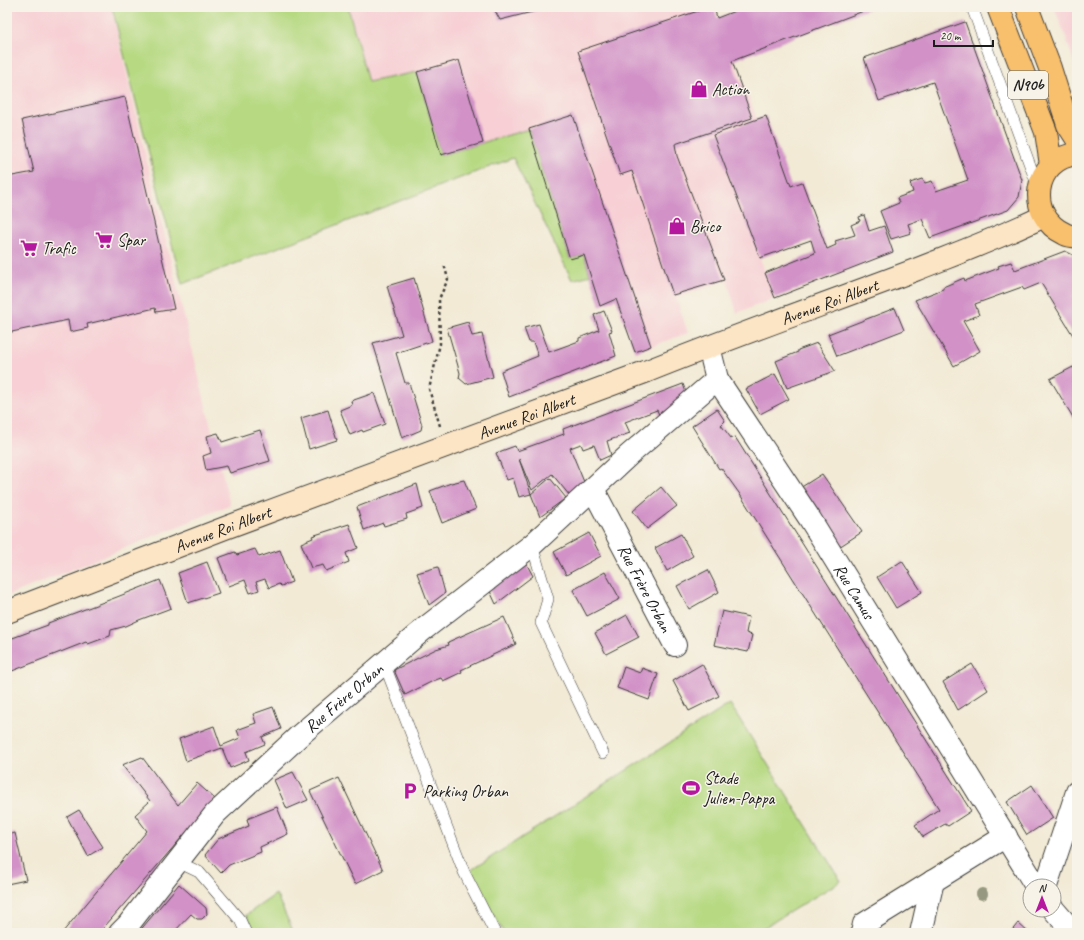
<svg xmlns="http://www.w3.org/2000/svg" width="1084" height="940" font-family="Caveat,sans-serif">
	<rect width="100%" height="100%" fill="#f7f3e8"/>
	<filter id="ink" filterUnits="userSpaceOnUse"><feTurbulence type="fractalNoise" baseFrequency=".025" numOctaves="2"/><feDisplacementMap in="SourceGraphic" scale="8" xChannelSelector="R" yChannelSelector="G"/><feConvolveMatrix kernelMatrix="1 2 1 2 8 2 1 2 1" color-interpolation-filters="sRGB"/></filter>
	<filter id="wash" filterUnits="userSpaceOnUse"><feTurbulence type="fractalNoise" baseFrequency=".012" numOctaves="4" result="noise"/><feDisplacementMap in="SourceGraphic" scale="16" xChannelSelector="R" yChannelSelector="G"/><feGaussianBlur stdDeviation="0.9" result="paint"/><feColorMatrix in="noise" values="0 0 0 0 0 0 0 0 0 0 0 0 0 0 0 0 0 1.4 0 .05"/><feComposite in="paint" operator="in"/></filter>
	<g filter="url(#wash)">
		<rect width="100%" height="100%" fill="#f2ead5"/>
		<path fill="#f7cfd4" d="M 7,7 L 111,7 L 159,213 L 230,505 L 7,596 Z
			M 348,7 L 714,7 L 757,119 L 713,135 L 775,298 L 737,313 L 727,280 L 676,298 L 688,333 L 635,352 L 616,300 L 600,306 L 584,255 L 570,259 L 529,129 L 441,155 L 417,72 L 368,82 Z
			M 1054,7 L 1077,7 L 1077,73 L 1066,37 Z"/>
		<path fill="#b6d981" stroke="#697a4e" d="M 112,7 L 348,7 L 368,82 L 417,72 L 441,155 L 529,129 L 570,259 L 584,255 L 590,275 L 572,280 L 513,158 L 182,284 Z
			M 730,704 L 841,881 L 755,933 L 504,933 L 468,872 Z
			M 276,894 L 294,933 L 255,933 L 246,915 Z"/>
		<g id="blocks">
			<path fill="#d292c7" d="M 493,7 L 552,7 L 500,20 Z
				M 710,7 L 714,7 L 717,18 L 745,7 L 874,7 L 732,61 L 752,118 L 675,144 L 677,156 L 724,280 L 673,295 L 632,171 L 620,175 L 578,51 Z
				M 965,22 L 1022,180 L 1019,197 L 1008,210 L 930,238 L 922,219 L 908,224 L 911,233 L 891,239 L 880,211 L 899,203 L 897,198 L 913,192 L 910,183 L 922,179 L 925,183 L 932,181 L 936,191 L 968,180 L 933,82 L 879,101 L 864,58 Z
				M 459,60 L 483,143 L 441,155 L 417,72 Z
				M 125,97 L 174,309 L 156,312 L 155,308 L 87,324 L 88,328 L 70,332 L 68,320 L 7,333 L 7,177 L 34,172 L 22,120 Z
				M 573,115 L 651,346 L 635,352 L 616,299 L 600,306 L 584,255 L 570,259 L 529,129 Z
				M 766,116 L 791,186 L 802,182 L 827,249 L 836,245 L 835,241 L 855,235 L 851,225 L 860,221 L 859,217 L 864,215 L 869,231 L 884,226 L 893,252 L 775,298 L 765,273 L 815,253 L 811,240 L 760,258 L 713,135 Z
				M 1065,251 L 1073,255 L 1077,261 L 1077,342 L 1041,283 L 1024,290 L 1022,287 L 975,304 L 979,315 L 963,321 L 980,351 L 954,366 L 915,300 L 943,289 L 943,287 L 964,278 L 965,281 L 999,268 L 998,266 L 1011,262 L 1015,270 Z
				M 414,278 L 432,341 L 396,353 L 405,383 L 409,383 L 422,425 L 421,430 L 402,438 L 373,343 L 402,335 L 387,286 Z
				M 895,308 L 904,330 L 837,356 L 828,334 Z
				M 604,311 L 612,331 L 609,332 L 616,356 L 509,397 L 501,371 L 538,356 L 533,342 L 529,342 L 524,328 L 539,324 L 549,352 L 579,341 L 579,338 L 599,330 L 594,315 Z
				M 468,322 L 472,336 L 482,334 L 493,377 L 466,384 L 459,378 L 460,373 L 447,328 Z
				M 817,343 L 835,371 L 787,388 L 776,361 L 798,352 L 798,350 Z
				M 1073,367 L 1077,373 L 1077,424 L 1050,379 Z
				M 775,374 L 789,399 L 760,414 L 746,389 Z
				M 683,384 L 688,398 L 662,422 L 657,410 L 625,422 L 630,433 L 607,441 L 611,455 L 600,460 L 594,445 L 583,449 L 581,444 L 570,448 L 584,482 L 570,496 L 552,474 L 532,490 L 519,459 L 531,494 L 550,478 L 566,498 L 540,517 L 531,494 L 519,497 L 513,478 L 507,480 L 496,453 L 515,446 L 517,451 L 564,434 L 563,429 Z
				M 374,393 L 385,424 L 363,432 L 362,430 L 350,435 L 340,410 L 352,405 L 351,401 Z
				M 717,409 L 725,421 L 721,425 L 731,438 L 735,437 L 971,811 L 948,826 L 945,824 L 923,837 L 915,825 L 939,809 L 739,493 L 721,468 L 719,469 L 692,426 Z
				M 328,410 L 337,440 L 309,449 L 301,418 Z
				M 260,430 L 270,461 L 230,473 L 227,466 L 206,470 L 203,456 L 211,453 L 207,436 L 218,433 L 222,442 Z
				M 822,474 L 862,532 L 839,547 L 800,488 Z
				M 464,480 L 476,509 L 442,523 L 430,491 L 451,483 Z
				M 417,484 L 423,508 L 406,514 L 407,519 L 384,526 L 383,523 L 364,530 L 357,507 Z
				M 661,487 L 677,506 L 647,529 L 633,511 Z
				M 349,524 L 358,548 L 346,553 L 349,562 L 326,571 L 323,565 L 311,568 L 301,543 L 313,538 L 312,536 Z
				M 589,533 L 601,556 L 566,575 L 554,552 Z
				M 681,534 L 693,556 L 667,571 L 655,548 Z
				M 255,549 L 259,557 L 280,550 L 292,582 L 281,586 L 279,584 L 269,588 L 265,579 L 256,582 L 259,590 L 250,593 L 245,580 L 229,586 L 218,558 L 235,552 L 237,555 Z
				M 525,561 L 533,576 L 496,604 L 489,589 Z
				M 902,561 L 922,592 L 896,608 L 877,577 Z
				M 207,562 L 219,593 L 188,603 L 178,573 Z
				M 438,567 L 445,593 L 429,605 L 417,573 Z
				M 708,570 L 719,592 L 689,609 L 677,586 Z
				M 605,572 L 620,599 L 587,616 L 573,590 Z
				M 160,580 L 171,608 L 139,620 L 126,626 L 111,630 L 110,636 L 88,644 L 86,642 L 7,673 L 7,640 L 48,625 L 48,623 L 117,597 Z
				M 722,611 L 749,617 L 746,633 L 752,635 L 748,652 L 714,645 Z
				M 627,615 L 639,637 L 606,654 L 595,633 Z
				M 504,617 L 516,644 L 461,670 L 462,672 L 443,681 L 441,678 L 433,681 L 405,695 L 394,670 L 436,649 L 449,645 L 448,642 Z
				M 702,664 L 719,696 L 689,711 L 673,681 Z
				M 972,664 L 988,690 L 958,710 L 943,682 Z
				M 624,667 L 640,673 L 642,668 L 658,674 L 649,700 L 617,688 Z
				M 273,707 L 281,729 L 262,737 L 265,744 L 246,752 L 249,760 L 230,768 L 222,748 L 186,761 L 179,739 L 214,726 L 221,746 L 240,738 L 237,730 L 256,723 L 253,714 Z
				M 142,757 L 178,805 L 197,783 L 215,799 L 99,933 L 62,933 L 147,831 L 135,815 L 150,801 L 122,765 Z
				M 293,772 L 308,800 L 287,809 L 274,780 Z
				M 339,778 L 383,870 L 355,884 L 310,791 Z
				M 1032,785 L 1053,818 L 1027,835 L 1007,802 Z
				M 277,807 L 288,834 L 260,847 L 261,852 L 229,865 L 221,873 L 205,855 L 218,839 L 249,826 L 247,819 Z
				M 79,810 L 103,847 L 88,856 L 67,817 Z
				M 15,833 L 26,880 L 7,884 L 7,835 Z
				M 179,884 L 206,908 L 207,914 L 202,919 L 197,919 L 191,914 L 173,933 L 170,931 L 169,933 L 138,933 Z
				M 1018,923 L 1029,933 L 1010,933 Z"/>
		</g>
	</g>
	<g filter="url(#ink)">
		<use href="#blocks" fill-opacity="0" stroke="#3c3b38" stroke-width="1"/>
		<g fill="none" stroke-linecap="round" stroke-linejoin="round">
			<g stroke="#3c3b38" stroke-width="12">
				<path id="lane" d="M 972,7 L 1038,187
					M 532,545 L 548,599 L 541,623 L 603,753
					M 384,663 L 464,872 L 495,933
					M 178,862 L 199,872 L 240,920 L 246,933"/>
			</g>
			<g stroke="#3c3b38" stroke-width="24">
				<g id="street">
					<path id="s1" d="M 709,347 L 717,379 L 810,519 L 1036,886"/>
					<path id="s2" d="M 593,489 L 675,645"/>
					<path d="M 1046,886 L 1077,792"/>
					<path d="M 1054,910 L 1074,933"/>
					<path id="s3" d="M 120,933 L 128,925 L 215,814 L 300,735 L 424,629 L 532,545 L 629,455 L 717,379"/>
					<path d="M 862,933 L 864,924 L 1006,836"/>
					<path d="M 921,933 L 933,881"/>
				</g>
			</g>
			<g stroke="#3c3b38" stroke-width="24">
				<g id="secondary">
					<path id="s4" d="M 7,612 L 225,528 L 645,372 C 734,336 825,304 915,270 C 958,253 1002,237 1044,216"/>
				</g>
			</g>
			<g stroke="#3c3b38" stroke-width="24">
				<path id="primary" d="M 998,7 L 1046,132 L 1051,165
					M 1027,7 L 1050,68 L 1068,125 L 1077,139
					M 1077,154 C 1033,158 1025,216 1065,234 C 1068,236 1073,236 1077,237"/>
			</g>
			<path stroke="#3c3b38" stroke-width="2.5" stroke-dasharray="3 3" stroke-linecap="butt" d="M 440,426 L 429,389 L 440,344 L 439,299 L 448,279 L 444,264"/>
			<use href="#lane" stroke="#fff" stroke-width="11"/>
			<use href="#street" stroke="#fff" stroke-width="22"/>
			<use href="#secondary" stroke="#fce5c4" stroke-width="22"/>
			<use href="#primary" stroke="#f8bf6c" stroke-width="22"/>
		</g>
		<circle fill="#969880" cx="982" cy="894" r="6"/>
	</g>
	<defs>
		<g id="shop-bare" transform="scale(1.38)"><path d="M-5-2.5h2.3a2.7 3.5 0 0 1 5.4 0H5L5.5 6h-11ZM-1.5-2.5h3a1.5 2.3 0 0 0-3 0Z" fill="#b5179e" stroke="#f7f3e8" stroke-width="2.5" paint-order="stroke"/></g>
		<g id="supermarket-bare" transform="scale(1.38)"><path d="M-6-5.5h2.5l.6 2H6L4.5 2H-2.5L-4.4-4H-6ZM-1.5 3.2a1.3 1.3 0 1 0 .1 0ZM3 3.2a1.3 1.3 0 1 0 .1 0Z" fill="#b5179e" stroke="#f7f3e8" stroke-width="2.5" paint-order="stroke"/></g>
		<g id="stadium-bare" transform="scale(1.38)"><path d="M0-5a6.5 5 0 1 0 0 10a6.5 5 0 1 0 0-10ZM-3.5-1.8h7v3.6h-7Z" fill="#b5179e" stroke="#f7f3e8" stroke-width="2.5" paint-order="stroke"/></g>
		<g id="parking-bare" transform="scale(1.38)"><path d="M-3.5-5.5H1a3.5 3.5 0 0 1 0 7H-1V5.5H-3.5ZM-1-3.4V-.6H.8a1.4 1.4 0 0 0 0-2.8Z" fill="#b5179e" stroke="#f7f3e8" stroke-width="2.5" paint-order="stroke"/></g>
	</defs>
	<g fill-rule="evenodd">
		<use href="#shop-bare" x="699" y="89"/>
		<use href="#shop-bare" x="677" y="226"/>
		<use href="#supermarket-bare" x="104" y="240"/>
		<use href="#supermarket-bare" x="29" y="248"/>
		<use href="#stadium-bare" x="691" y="788"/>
		<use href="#parking-bare" x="410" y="791"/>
	</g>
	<g text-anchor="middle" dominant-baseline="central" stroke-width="3" stroke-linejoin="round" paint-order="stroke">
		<rect fill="#f7f3e8" stroke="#5e5c59" stroke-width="1" x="1008" y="71" width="40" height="28" rx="3"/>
		<g font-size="16" font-weight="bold" fill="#1c1c1c">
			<text x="1028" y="85">N90b</text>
		</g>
		<g font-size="17" fill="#1c1c1c" stroke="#f7f3e8" text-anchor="start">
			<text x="712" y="89">Action</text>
			<text x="690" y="226">Brico</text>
			<text x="117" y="240">Spar</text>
			<text x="42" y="248">Trafic</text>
			<text x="704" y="778">Stade<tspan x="704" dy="20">Julien-Pappa</tspan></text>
			<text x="423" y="791">Parking Orban</text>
		</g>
		<g font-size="17" fill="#1c1c1c" stroke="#f7f3e8">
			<text stroke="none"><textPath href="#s4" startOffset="879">Avenue Roi Albert</textPath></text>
			<text stroke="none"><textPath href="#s4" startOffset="555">Avenue Roi Albert</textPath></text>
			<text stroke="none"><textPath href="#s4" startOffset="231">Avenue Roi Albert</textPath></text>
			<text stroke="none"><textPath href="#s2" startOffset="112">Rue Frère Orban</textPath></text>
			<text stroke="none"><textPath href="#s1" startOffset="286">Rue Camus</textPath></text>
			<text stroke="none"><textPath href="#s3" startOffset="326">Rue Frère Orban</textPath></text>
		</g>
	</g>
	<rect width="1084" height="940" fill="none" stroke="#f7f3e8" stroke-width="24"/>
	<g transform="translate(1042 898)"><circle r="19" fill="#f7f3e8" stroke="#9f9d96"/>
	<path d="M0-3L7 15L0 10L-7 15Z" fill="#b5179e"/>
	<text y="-6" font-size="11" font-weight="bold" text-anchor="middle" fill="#1c1c1c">N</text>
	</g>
	<path d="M934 40v6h59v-6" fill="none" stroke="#1c1c1c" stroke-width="2"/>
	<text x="940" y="40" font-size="12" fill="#1c1c1c" stroke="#f7f3e8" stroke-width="3" paint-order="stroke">20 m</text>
</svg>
